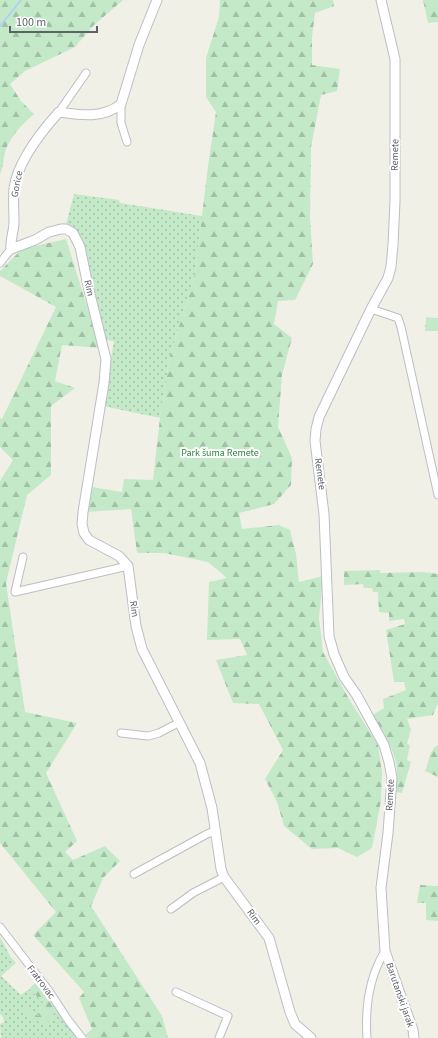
<svg xmlns="http://www.w3.org/2000/svg" width="438" height="1038" font-family="'Source Sans 3',sans-serif">
	<defs>
		<pattern id="grass-dots" width="8" height="8" patternUnits="userSpaceOnUse"><rect width="8" height="8" fill="#c3e9c8"/><path d="M2 2h.1M6 6h.1" fill="none" stroke="#a2c0a6" stroke-width="1.8" stroke-linecap="round"/></pattern>
		<pattern id="forest-firs" width="22" height="20" patternUnits="userSpaceOnUse"><rect width="22" height="20" fill="#c3e9c8"/><path d="M5 1l3.5 6h-7zM16 11l3.5 6h-7z" fill="#a2c0a6"/></pattern>
	</defs>
	<rect width="100%" height="100%" fill="#f1f0e7"/>
	<path fill="url(#grass-dots)" d="M 74,194 L 119,200 L 120,203 L 202,216 L 195,274 L 170,356 L 160,418 L 103,406 L 114,341 L 104,340 L 81,237 L 74,227 L 66,224 Z
		M 0,937 L 10,956 L 16,963 L 1,976 L 21,995 L 29,989 L 43,1002 L 38,1016 L 23,1012 L 50,1021 L 56,1009 L 77,1038 L 1,1038 L 0,1024 L 4,1022 L 3,1017 L 0,1014 Z"/>
	<path fill="url(#forest-firs)" d="M 0,0 L 123,0 L 93,26 L 75,47 L 25,71 L 10,84 L 21,101 L 34,114 C 23,124 11,135 6,149 C 3,157 4,166 0,174 Z
		M 220,0 L 333,0 L 334,6 L 315,13 L 312,37 L 312,65 L 340,69 L 337,91 L 321,95 L 311,147 L 310,218 L 313,264 L 295,300 L 278,301 L 274,324 L 292,338 L 282,375 L 278,427 L 292,458 L 291,485 L 274,504 L 239,513 L 242,529 L 279,525 L 290,530 L 296,554 L 299,582 L 323,576 L 319,618 L 323,652 L 349,699 L 378,745 L 382,772 L 381,801 L 372,848 L 357,857 L 338,848 L 312,849 L 284,826 L 277,802 L 265,779 L 283,750 L 259,704 L 233,703 L 216,660 L 247,655 L 240,639 L 207,640 L 209,582 L 227,578 L 208,562 L 164,553 L 137,553 L 131,509 L 86,512 L 92,487 L 122,492 L 124,479 L 153,480 L 160,418 L 170,356 L 195,274 L 208,166 L 216,112 L 206,97 L 206,58 L 219,17 Z
		M 423,0 L 438,0 L 438,22 L 428,23 Z
		M 66,239 L 100,348 L 62,345 L 55,381 L 75,388 L 51,406 L 51,475 L 27,495 L 6,583 L 25,712 L 77,723 L 46,773 L 77,841 L 65,852 L 73,860 L 105,846 L 120,861 L 103,878 L 91,906 L 162,1016 L 168,1038 L 88,1038 L 85,1035 L 92,1029 L 79,998 L 84,992 L 33,935 L 56,912 L 0,843 L 0,481 L 13,460 L 0,447 L 0,418 L 2,419 L 56,307 L 0,276 L 0,271 L 22,249 Z
		M 426,317 L 438,318 L 438,331 L 425,331 Z
		M 380,570 L 380,573 L 423,572 L 438,574 L 438,703 L 433,715 L 407,719 L 411,729 L 407,744 L 410,745 L 407,760 L 411,762 L 402,793 L 395,792 C 396,786 397,780 397,773 C 397,752 383,733 373,715 L 384,708 L 383,699 L 406,690 L 404,682 L 394,682 L 386,630 L 405,624 L 404,619 L 389,621 L 389,613 L 379,612 L 378,592 L 373,592 L 372,588 L 364,588 L 363,584 L 344,585 L 344,571 Z
		M 438,745 L 438,777 L 425,771 C 429,762 429,750 438,745 Z
		M 420,885 L 438,886 L 438,921 L 426,920 L 426,903 L 417,903 Z
		M 35,983 L 56,1009 L 50,1021 L 44,1025 L 23,1012 L 27,1007 L 38,1016 L 43,1002 L 29,989 Z"/>
	<g fill="none" stroke-linecap="round" stroke-linejoin="round">
		<path stroke="#a9cfff" stroke-width="1.5" d="M 0,26 L 21,0"/>
		<g stroke="#bbbec3" stroke-width="9">
			<path id="street" d="M 121,104 L 121,123 L 127,142
				M 59,112 L 86,73
				M 0,263 L 11,249
				M 371,309 L 398,318 L 401,327 L 438,495
				M 23,557 L 15,592 L 128,566
				M 121,733 L 148,736 L 159,733 L 180,722
				M 134,874 L 207,834 L 215,831
				M 171,909 L 193,893 L 224,877
				M 0,927 L 49,991 L 68,1020 L 82,1038
				M 176,992 L 228,1016 L 219,1038
				M 367,1038 C 365,1008 369,977 385,951"/>
		</g>
		<g stroke="#bcbec5" stroke-width="11">
			<path id="secondary" d="M 157,0 L 139,45 L 121,104 C 103,119 80,115 59,112 C 41,132 18,161 14,188 C 13,199 14,210 14,222 C 14,231 10,240 11,249 L 35,240 L 49,232 L 61,229 L 66,229 L 73,233 L 80,247 L 88,286 L 106,359 L 104,383 L 83,512 L 82,524 L 84,533 L 89,540 L 119,556 L 128,566 L 136,626 L 142,649 L 200,763 L 212,808 L 221,869 L 224,877 L 269,938 L 290,1012 L 295,1024 L 311,1038
				M 381,0 L 395,59 L 395,201 L 393,245 L 391,267 L 388,278 L 371,309 L 319,417 L 316,429 L 315,441 L 324,514 L 329,636 L 334,654 L 344,677 L 356,694 L 384,745 L 389,762 L 392,778 L 388,833 L 381,888 L 385,951 L 413,1030 L 414,1038"/>
		</g>
		<use href="#street" stroke="#fff" stroke-width="7"/>
		<use href="#secondary" stroke="#fff" stroke-width="9"/>
	</g>
	<g text-anchor="middle" dominant-baseline="central" stroke-width="4" stroke-linejoin="round" paint-order="stroke">
		<g font-size="10" fill="#5e6168" stroke="#fff">
			<text transform="translate(395 155) rotate(-89)">Remete</text>
			<text transform="translate(17 184) rotate(-79)">Gorice</text>
			<text transform="translate(89 288) rotate(77)">Rim</text>
			<text transform="translate(320 474) rotate(82)">Remete</text>
			<text transform="translate(134 609) rotate(82)">Rim</text>
			<text transform="translate(390 795) rotate(-87)">Remete</text>
			<text transform="translate(254 917) rotate(54)">Rim</text>
			<text transform="translate(41 982) rotate(53)">Fratrovac</text>
			<text transform="translate(400 995) rotate(71)">Barutanski jarak</text>
		</g>
		<g font-size="10" fill="#318340" stroke="#fff">
			<text x="220" y="453">Park šuma Remete</text>
		</g>
	</g>
	<path d="M10 26v6h87v-6" fill="none" stroke="#5e6168" stroke-width="2"/>
	<text x="16" y="26" font-size="12" fill="#5e6168" stroke="#ffffff" stroke-width="3" paint-order="stroke">100 m</text>
</svg>
